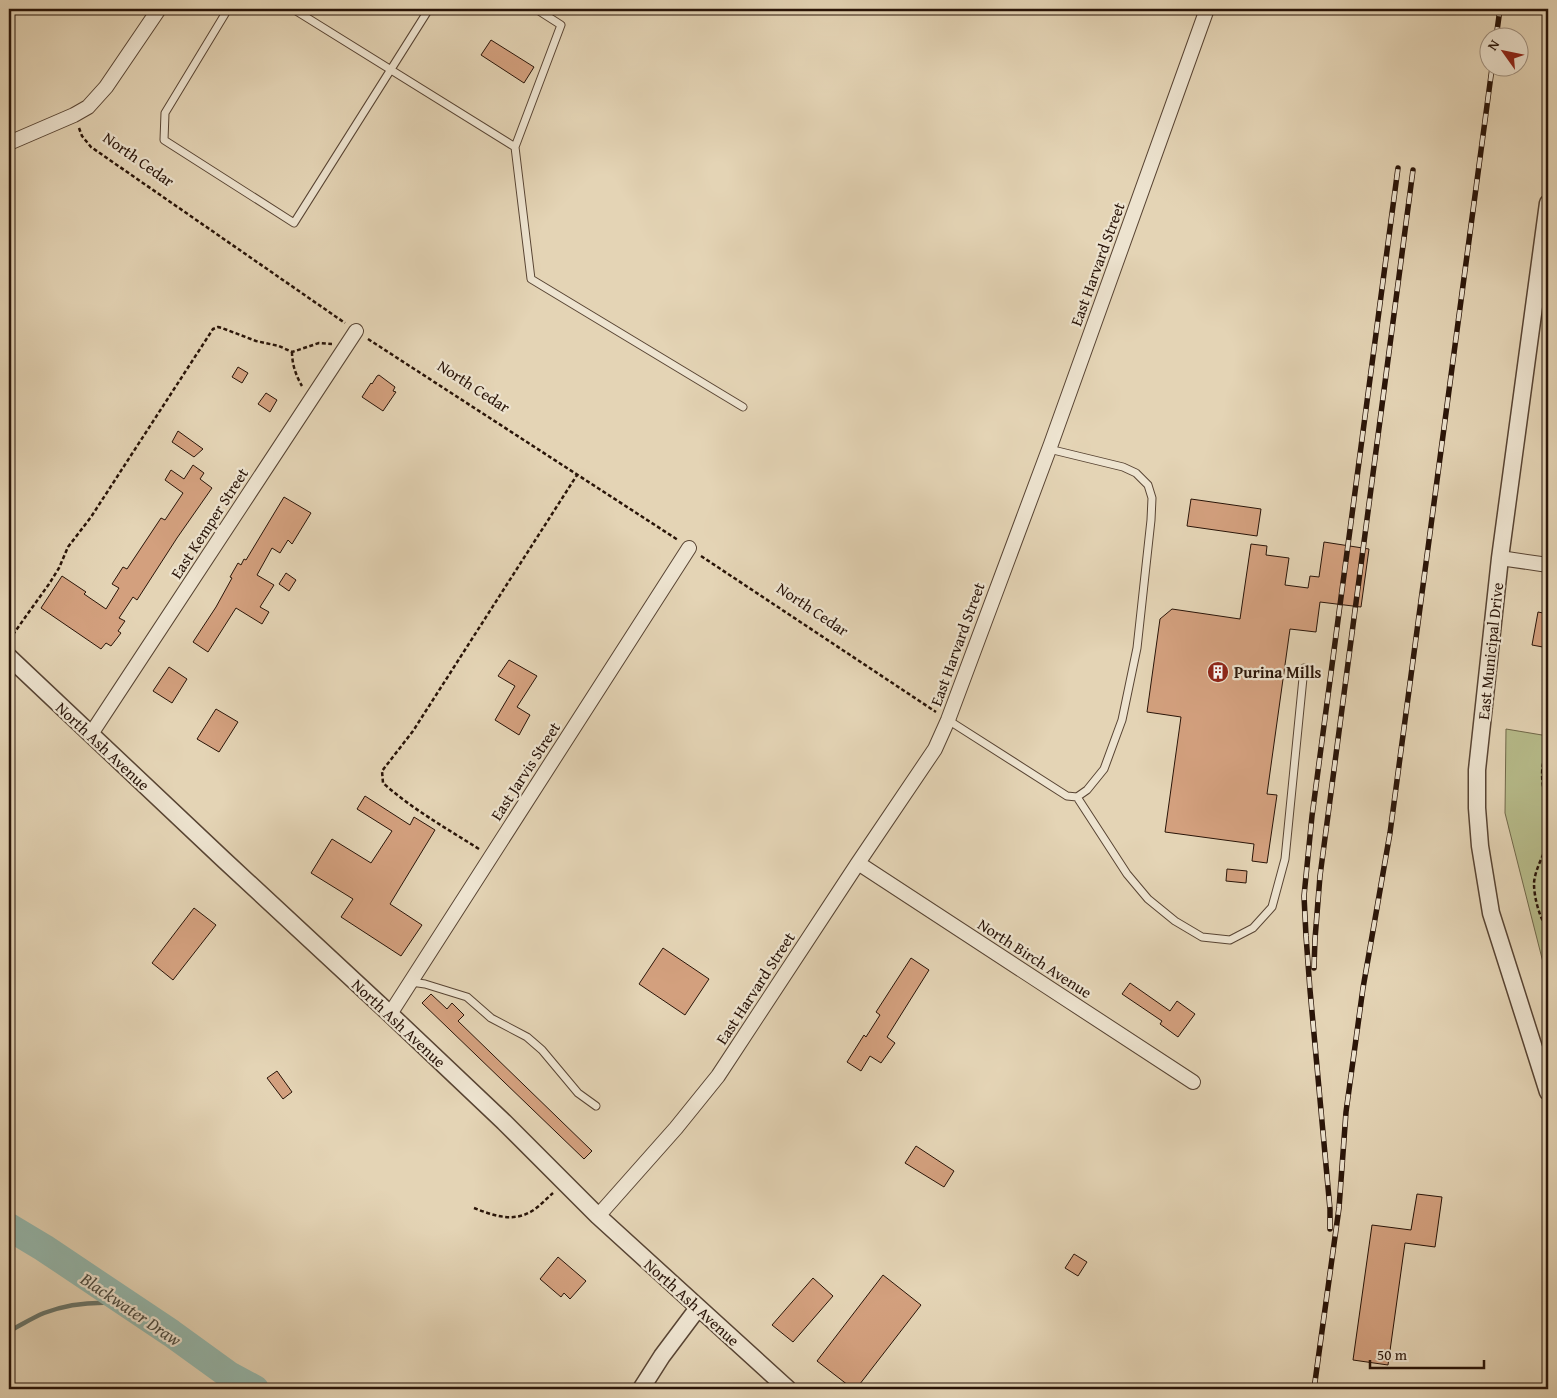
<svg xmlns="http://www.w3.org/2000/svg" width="1557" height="1398" font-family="'Gentium Book Plus',serif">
	<rect width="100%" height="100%" fill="#e4d4b5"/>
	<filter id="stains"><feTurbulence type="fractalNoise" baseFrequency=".004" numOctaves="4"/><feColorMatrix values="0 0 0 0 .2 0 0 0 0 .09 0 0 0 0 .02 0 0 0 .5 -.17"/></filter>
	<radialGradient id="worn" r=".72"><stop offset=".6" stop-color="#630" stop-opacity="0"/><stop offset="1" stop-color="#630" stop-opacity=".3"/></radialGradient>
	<path fill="#b7bc8b" stroke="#70684a" d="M 1506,729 L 1548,736 L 1548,982 L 1505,813 Z"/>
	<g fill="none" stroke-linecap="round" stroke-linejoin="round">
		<path stroke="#6a766b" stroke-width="4.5" d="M 9,1331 C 21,1325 32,1318 44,1313 C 70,1303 99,1301 127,1304"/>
		<path stroke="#95b8ad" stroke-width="28" d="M 9,1227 L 44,1248 L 171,1333 L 229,1375 L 255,1389"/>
	</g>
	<path fill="#d3a07e" stroke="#291408" d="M 491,40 L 534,67 L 524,83 L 481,55 Z
		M 238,367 L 248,373 L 242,383 L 232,377 Z
		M 379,375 L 395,387 L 393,391 L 396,392 L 383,411 L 362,397 L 371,383 L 372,384 L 377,376 Z
		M 266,393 L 277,400 L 270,412 L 258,404 Z
		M 178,431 L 203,449 L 194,457 L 172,442 Z
		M 193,465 L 204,473 L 200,479 L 212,488 L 177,538 L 137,600 L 133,597 L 119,618 L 125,621 L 118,631 L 121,633 L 111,646 L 106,643 L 101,649 L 41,608 L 62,576 L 86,592 L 84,594 L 106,609 L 119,588 L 112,584 L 123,567 L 127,569 L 161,518 L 165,520 L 183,493 L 165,480 L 171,470 L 184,479 Z
		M 284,497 L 311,513 L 292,544 L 288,540 L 280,553 L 272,548 L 257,575 L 274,585 L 260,607 L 269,612 L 262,624 L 236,608 L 208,652 L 193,642 L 216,607 L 232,578 L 230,577 L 238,563 L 241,565 L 244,559 L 246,560 Z
		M 1191,499 L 1261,509 L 1257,536 L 1187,526 Z
		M 1324,542 L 1369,549 L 1361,607 L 1320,602 L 1316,632 L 1290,629 L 1267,794 L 1277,795 L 1267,863 L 1252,861 L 1254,844 L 1165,832 L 1181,717 L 1147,712 L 1160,619 L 1172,609 L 1240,619 L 1251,544 L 1267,546 L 1266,555 L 1289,558 L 1285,585 L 1308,588 L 1310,576 L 1319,577 Z
		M 286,573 L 296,580 L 289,591 L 279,584 Z
		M 1538,612 L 1548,614 L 1548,648 L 1532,645 Z
		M 509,660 L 537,676 L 517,707 L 530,715 L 519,735 L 495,720 L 515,686 L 498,676 Z
		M 169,667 L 187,679 L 172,703 L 153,691 Z
		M 216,709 L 238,722 L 219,752 L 197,739 Z
		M 365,796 L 410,825 L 414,817 L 435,830 L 390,904 L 422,925 L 401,956 L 341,917 L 353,899 L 311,873 L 332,839 L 371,863 L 392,831 L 357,809 Z
		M 1227,869 L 1247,871 L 1246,883 L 1226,881 Z
		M 194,908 L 216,925 L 173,980 L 152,963 Z
		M 663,948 L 709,979 L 685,1015 L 639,984 Z
		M 911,958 L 929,970 L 887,1037 L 895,1043 L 881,1063 L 870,1056 L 861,1071 L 847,1062 L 864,1035 L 866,1037 L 880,1015 L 876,1012 Z
		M 1130,983 L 1170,1011 L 1177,1001 L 1195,1014 L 1178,1037 L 1160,1024 L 1162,1021 L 1122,994 Z
		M 431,994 L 447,1009 L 452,1003 L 464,1015 L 458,1021 L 592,1151 L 584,1159 L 422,1003 Z
		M 277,1071 L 292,1092 L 283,1099 L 267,1078 Z
		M 916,1146 L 954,1171 L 944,1187 L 905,1163 Z
		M 1417,1194 L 1442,1197 L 1435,1247 L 1405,1243 L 1388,1365 L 1353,1360 L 1372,1225 L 1411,1230 Z
		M 1074,1254 L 1087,1262 L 1078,1276 L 1065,1268 Z
		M 558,1257 L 586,1281 L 570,1299 L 564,1293 L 561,1297 L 540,1279 Z
		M 883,1275 L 921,1305 L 856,1389 L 853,1389 L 817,1361 Z
		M 813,1278 L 833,1296 L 793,1342 L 772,1325 Z"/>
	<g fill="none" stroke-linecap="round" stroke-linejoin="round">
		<g stroke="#584433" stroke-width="9">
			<path id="service" d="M 228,9 L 165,113 L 164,140 L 294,223 L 429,9
				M 293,9 L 515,147 L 561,25 L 536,9
				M 515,147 L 531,279 L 743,407
				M 948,720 L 1067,796 L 1077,797 L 1087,790 L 1104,769 L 1122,720 L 1137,648 L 1151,520 L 1152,498 L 1148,485 L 1136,473 L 1123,467 L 1049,449
				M 1077,797 L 1127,874 L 1148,899 L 1175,921 L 1202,937 L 1230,940 L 1253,928 L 1272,907 L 1285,859 L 1304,668
				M 411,982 L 425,984 L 467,997 L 491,1018 L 527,1037 L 542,1050 L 578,1093 L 596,1106"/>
		</g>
		<g stroke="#584433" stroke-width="16">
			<path id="minor" d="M 9,143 L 74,115 L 88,107 L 106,87 L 159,9
				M 1500,558 L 1548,565
				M 91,734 L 356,331
				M 858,863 L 1193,1082
				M 390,1014 L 689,548
				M 598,1216 L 676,1128 L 718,1076 L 858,863 L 935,749 L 948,720 L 1051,444 L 1207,9"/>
		</g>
		<g stroke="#584433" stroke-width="19">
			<path id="tertiary" d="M 1548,203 L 1500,558 L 1477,770 L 1477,808 L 1480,846 L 1491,913 L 1548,1092
				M 9,657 L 223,859 L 390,1014 L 504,1122 L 598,1216 L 788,1389
				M 641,1389 L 662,1356 L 698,1308"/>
		</g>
		<path stroke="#291408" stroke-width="2.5" stroke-dasharray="4 2.5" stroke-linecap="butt" d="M 79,128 L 82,136 L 91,147 L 345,323
			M 368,339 L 678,540
			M 292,352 C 292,364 296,376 302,386
			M 701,556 L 936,712
			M 9,640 L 49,584 L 59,568 L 68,547 L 91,517 L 213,329 L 218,327 L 222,328 L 256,341 L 279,346 L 292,352 L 319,343 L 332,344
			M 1548,751 C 1537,768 1544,793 1548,812
			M 1548,842 C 1544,855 1535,869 1534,883 C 1534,899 1540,918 1548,931
			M 479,849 C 446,828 412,809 383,783 L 382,771 L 413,731 L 577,475
			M 474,1208 C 492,1215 513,1223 532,1211 C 539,1207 546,1199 553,1193"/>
		<use href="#service" stroke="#ede3cf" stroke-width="7"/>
		<use href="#minor" stroke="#ede3cf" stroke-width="14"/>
		<use href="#tertiary" stroke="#ede3cf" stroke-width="16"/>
		<g stroke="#291408" stroke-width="5.5">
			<path id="rail" d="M 1496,38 L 1500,9
				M 1314,968 L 1315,939 L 1320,876 L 1413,170
				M 1330,1229 L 1330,1209 L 1310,990 L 1306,936 L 1304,896 L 1312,816 L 1398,168
				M 1314,1389 L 1339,1208 L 1346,1112 L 1363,988 L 1390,833 L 1492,68"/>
		</g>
		<use href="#rail" stroke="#ede3cf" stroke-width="4" stroke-dasharray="11" stroke-linecap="butt"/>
	</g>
	<defs>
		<g id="building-disc" transform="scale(1.125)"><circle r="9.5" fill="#8f2418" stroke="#ede3cf"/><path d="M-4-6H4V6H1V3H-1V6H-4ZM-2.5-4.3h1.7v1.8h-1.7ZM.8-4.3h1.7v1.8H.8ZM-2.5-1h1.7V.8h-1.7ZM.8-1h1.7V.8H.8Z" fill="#fff"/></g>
	</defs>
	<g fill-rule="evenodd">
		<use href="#building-disc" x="1218" y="672"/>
	</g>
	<g text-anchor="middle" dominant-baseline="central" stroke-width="4.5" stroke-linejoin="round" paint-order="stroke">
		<g font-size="16" fill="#291408" stroke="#ede3cf">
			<text transform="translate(139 159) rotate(35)">North Cedar</text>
			<text transform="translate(1097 264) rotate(-70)">East Harvard Street</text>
			<text transform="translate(474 386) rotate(33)">North Cedar</text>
			<text transform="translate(209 523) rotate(-57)">East Kemper Street</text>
			<text transform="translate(813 609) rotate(34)">North Cedar</text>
			<text transform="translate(957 644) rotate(-70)">East Harvard Street</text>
			<text transform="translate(1490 651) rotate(-84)">East Municipal Drive</text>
			<text transform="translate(103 746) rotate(43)">North Ash Avenue</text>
			<text transform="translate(525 771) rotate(-57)">East Jarvis Street</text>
			<text transform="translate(1035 958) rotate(33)">North Birch Avenue</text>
			<text transform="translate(755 988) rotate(-57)">East Harvard Street</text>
			<text transform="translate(399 1023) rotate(43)">North Ash Avenue</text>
			<text transform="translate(692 1302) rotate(42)">North Ash Avenue</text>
		</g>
		<g font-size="16" font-weight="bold" fill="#291408" stroke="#ede3cf" text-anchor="start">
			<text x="1234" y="672">Purina Mills</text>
		</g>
		<g font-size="18" font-style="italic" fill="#4f4d42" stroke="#ede3cf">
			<text transform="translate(131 1309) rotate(34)">Blackwater Draw</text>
		</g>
	</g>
	<rect width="1557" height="1398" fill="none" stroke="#e4d4b5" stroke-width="30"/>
	<rect x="10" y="10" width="1537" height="1378" fill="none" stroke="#291408" stroke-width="2.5"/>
	<rect x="15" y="15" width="1527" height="1368" fill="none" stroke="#291408"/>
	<g transform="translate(1504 52) rotate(303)"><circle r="24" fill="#ede3cf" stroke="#9f907f"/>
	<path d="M0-4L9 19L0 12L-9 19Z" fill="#8f2418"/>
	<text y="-8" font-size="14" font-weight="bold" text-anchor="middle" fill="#291408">N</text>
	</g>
	<path d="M1370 1360v8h114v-8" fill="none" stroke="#291408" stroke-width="2.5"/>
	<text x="1377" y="1360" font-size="15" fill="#291408" stroke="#ede3cf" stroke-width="4" paint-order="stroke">50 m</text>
	<rect width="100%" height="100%" filter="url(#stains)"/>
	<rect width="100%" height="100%" fill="url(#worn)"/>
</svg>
